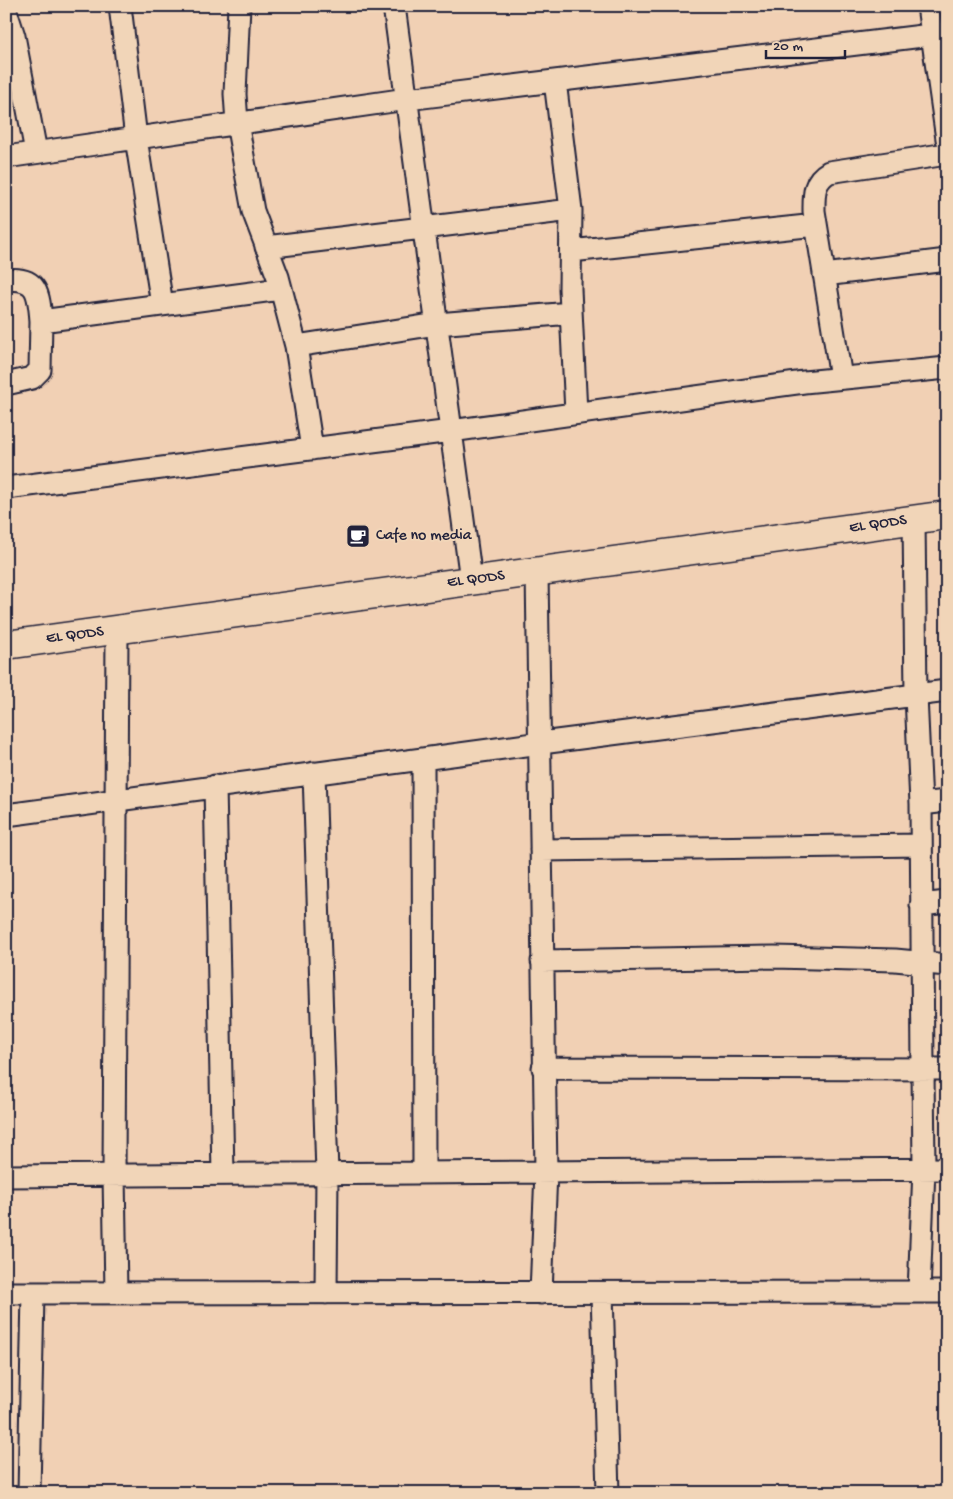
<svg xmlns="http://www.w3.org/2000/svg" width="953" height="1499" font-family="'Gochi Hand',sans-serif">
	<rect width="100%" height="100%" fill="#f1d0b4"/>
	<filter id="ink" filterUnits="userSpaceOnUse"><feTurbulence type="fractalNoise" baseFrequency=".02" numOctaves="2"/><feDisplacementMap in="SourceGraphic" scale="10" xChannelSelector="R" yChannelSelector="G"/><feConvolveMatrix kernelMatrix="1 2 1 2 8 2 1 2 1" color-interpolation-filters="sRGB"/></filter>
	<g filter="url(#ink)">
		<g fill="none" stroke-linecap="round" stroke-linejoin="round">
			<g stroke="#22223b" stroke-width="25">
				<path id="street" d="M 120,6 L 136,138 L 162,305
					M 239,6 L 235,94 L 237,123 L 253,211 L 278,277 L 296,346 L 312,449
					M 394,6 L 471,580
					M 928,6 L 947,139
					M 6,11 L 14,36 L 36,152
					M 555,81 L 571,210 L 570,289 L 576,413
					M 6,157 L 407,99 L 947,33
					M 266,247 L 571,210
					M 571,251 L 816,225
					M 824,275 L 947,260
					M 6,280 C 38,276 39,295 41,321
					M 296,346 L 437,324 L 571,313
					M 841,378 L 814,211 C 814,195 813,181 829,172 L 947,154
					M 6,384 L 32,378 L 40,370 L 41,321 L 281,289
					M 6,488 L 451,431 L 804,382 L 947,368
					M 914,520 L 916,696 L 921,804 L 923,1070 L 924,1169 L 919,1292
					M 537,573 L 546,1172 L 541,1293
					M 423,759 L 424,1172
					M 314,773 L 327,1173 L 326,1293
					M 215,786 L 223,1174
					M 921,804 L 947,801
					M 6,815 L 541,743 L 947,691
					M 541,850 L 921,845
					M 921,905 L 947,902
					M 542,961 L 774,957 L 895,960 L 947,965
					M 543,1068 L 947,1069
					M 6,1176 L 947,1169
					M 6,1293 L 947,1292
					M 116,1293 L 114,1175 L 117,631
					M 602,1293 L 608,1493
					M 29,1493 L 33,1293"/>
			</g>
			<g stroke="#22223b" stroke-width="31">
				<path id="secondary" d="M 6,645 L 947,515"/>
			</g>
			<use href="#street" stroke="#f1d5b8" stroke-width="21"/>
			<use href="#secondary" stroke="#f1d5b8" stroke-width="28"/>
		</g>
	</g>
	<defs>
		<g id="cafe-square" transform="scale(1.25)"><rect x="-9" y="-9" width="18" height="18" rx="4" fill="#22223b" stroke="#f1d5b8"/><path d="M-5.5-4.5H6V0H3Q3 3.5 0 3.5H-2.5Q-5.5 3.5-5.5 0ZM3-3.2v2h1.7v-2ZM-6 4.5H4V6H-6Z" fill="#fff"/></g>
	</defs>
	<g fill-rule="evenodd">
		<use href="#cafe-square" x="358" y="536"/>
	</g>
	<g text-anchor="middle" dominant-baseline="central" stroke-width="4" stroke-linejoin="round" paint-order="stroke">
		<g font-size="16" fill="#22223b" stroke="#f1d5b8">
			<text transform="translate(878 525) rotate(-8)">EL QODS</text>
			<text transform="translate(476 580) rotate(-7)">EL QODS</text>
			<text transform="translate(75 636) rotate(-7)">EL QODS</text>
		</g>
		<g font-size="16" fill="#22223b" stroke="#f1d5b8" text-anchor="start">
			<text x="376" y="536">Cafe no media</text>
		</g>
	</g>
	<rect width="953" height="1499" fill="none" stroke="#f1d5b8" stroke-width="25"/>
	<rect x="12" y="12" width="928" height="1474" fill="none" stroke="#22223b" stroke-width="2" filter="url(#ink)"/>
	<path d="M766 50v8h79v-8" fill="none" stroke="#22223b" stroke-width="2.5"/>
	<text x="773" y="50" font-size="15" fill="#22223b" stroke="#f1d5b8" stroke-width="4" paint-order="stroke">20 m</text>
</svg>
